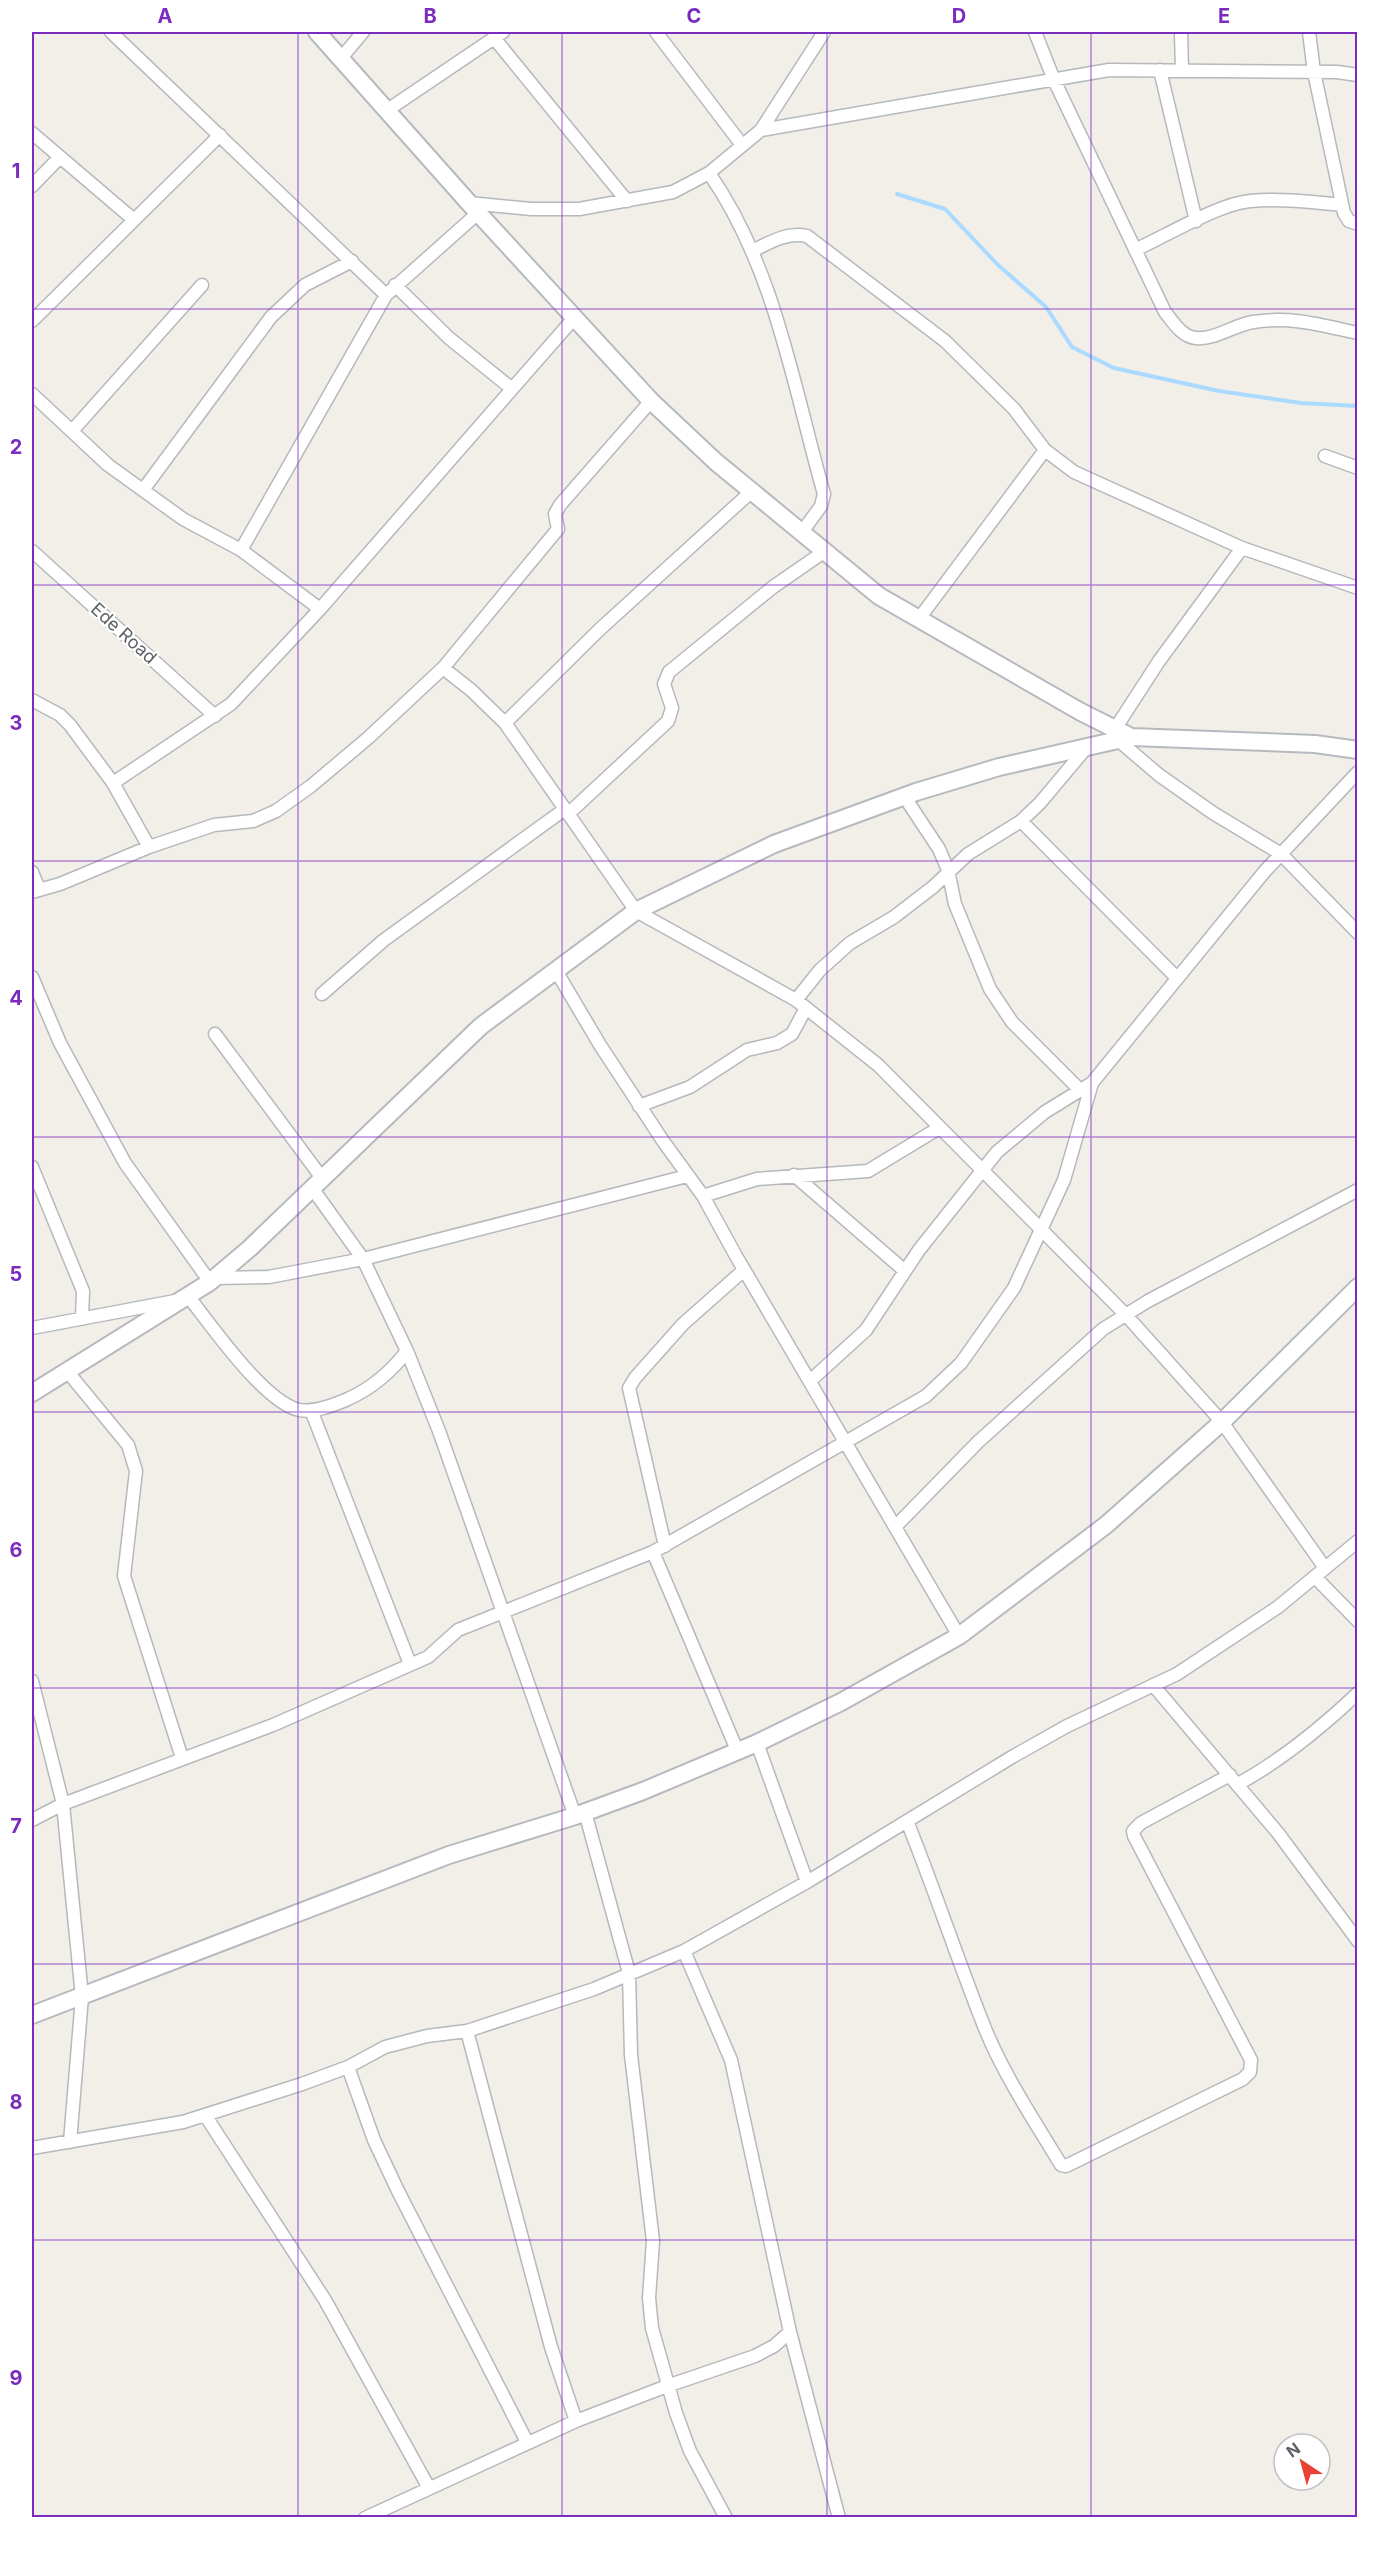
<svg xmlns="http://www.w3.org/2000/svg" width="1389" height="2549" font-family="Inter,sans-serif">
	<rect width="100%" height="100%" fill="#f1efe8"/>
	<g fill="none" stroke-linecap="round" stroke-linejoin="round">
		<path stroke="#aadaff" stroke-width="4" d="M 897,194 L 945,209 L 998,265 L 1046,307 L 1072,347 L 1114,368 L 1219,391 L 1301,403 L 1358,406"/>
		<g stroke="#b5b8bc" stroke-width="15">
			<path id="street" d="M 111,32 L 386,295
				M 656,32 L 742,145
				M 1035,32 L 1054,80 L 1165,312 C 1173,322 1182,337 1196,338 C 1215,340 1234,325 1253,322 C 1292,316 1320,325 1358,333
				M 1181,32 L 1182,71
				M 1309,32 L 1314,72 L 1344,213 L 1349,221 L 1358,224
				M 494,38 L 627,201
				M 342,57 L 363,32
				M 1160,70 L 1196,221
				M 386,111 L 503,32
				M 761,130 L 1109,70 L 1337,72 L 1358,75
				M 32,133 L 134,220
				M 709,173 C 775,268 793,385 824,494 L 821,506 L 802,532
				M 32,186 L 60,157
				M 469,203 L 531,209 L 579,209 L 673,192 L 709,173 L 761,130 L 824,32
				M 1135,250 C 1166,236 1218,204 1250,201 C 1280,198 1312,202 1342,205
				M 752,251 C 771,242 786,232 807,236 L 945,341 L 1014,409 L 1045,450 L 1074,472 L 1242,548 L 1358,588
				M 395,285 L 449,338 L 511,388
				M 32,321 L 220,135
				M 32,394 L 108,465 L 183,519 L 241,550 L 320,609
				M 72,431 L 202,285
				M 1325,456 L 1358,468
				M 143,490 L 271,317 L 305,285 L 352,261
				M 241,550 L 386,295 L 478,213
				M 32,551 L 215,716
				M 918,620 L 1045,450
				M 443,668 L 471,690 L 505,723 L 636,911 L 796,1000 L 878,1065 L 1126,1315 L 1222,1422 L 1325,1568
				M 32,700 L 60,715 L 70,725 L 113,783 L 149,847
				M 505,723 L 599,630 L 752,491
				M 1115,729 L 1159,661 L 1242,548
				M 1118,740 L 1159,775 L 1213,813 L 1281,854 L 1358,933
				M 113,783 L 231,704 L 320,609 L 575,317
				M 904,796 L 939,849 L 948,870 L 955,904 L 990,989 L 1012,1022 L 1080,1090
				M 568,814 L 668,721 L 672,708 L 664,684 L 669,672 L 773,587 L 825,551
				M 1021,821 L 1176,977
				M 32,872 L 39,889
				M 32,892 L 60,884 L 149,847 L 214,825 L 253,821 L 276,811 L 311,786 L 368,738 L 443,668 L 558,529 L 555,514 L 560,505 L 651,401
				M 555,969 L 600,1045 L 663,1141 L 703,1196 L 736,1256 L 959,1636
				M 32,977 L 60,1043 L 125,1163 L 210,1282
				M 322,994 L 384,940 L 565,809
				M 796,1000 L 820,970 L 850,943 L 894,917 L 933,887 L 968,854 L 1021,821 L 1040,803 L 1087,747
				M 215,1034 L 322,1178
				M 639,1106 L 690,1087 L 747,1050 L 777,1043 L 792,1034 L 806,1008
				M 32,1167 L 83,1291 L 82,1317
				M 794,1175 L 905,1271
				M 312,1188 L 363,1259 L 407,1351 L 439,1431 L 575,1816
				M 703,1196 L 757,1179 L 868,1171 L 939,1128
				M 215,1278 L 269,1277 L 363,1259 L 687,1176
				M 188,1296 C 211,1325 264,1402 299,1410 C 314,1413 334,1405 348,1399 C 372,1388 391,1372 407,1351
				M 32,1328 L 175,1301
				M 67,1371 L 128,1445 L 136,1471 L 124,1576 L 182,1758
				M 810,1381 L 866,1330 L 919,1250 L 997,1152 L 1045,1112 L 1092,1083
				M 311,1410 L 410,1664
				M 895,1527 L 978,1442 L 1103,1329 L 1148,1301 L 1358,1190
				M 665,1546 L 629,1388 L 635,1378 L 683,1324 L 744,1270
				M 653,1552 L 737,1750
				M 1315,1577 L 1358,1621
				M 32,1681 L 63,1804 L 82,1997 L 70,2142
				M 1153,1685 L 1278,1833 L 1358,1941
				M 757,1743 L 807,1882
				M 1238,1784 C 1282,1760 1321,1728 1358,1693
				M 585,1812 L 629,1973 L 631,2055 L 653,2241 L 649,2298 L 652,2328 L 676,2413 L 690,2451 L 726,2518
				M 32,1820 L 63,1804 L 273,1725 L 428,1657 L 458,1630 L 653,1552 L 926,1396 L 961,1363 L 1014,1288 L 1064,1180 L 1092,1083 L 1265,871 L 1358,772
				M 907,1821 C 934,1888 957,1958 984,2026 C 1003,2074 1034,2120 1061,2165 L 1066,2166 L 1243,2079 L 1250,2072 L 1251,2060 L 1134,1836 L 1133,1831 L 1141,1823 L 1230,1775
				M 684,1951 L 731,2060 L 790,2332 L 839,2518
				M 467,2031 L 551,2347 L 576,2421
				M 348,2067 L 374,2140 L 398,2191 L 527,2442
				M 205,2115 L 325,2300 L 429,2488
				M 32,2148 L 183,2122 L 302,2084 L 348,2067 L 385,2047 L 427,2036 L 467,2031 L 594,1989 L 684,1951 L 807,1882 L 1012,1757 L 1067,1726 L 1177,1674 L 1278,1607 L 1358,1541
				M 365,2518 L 576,2421 L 667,2386 L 755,2356 L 774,2346 L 790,2332"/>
		</g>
		<g stroke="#b6babf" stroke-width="20">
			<path id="secondary" d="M 317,32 L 469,203 L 651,401 L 716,462 L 879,596 L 1081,712 L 1131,737
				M 32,1393 L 210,1282 L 250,1248 L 481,1026 L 636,911 L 774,844 L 916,792 L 999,767 L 1131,737 L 1315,744 L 1358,750
				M 32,2015 L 449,1855 L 575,1816 L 643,1791 L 757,1743 L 841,1702 L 959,1636 L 1106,1525 L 1222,1422 L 1358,1287"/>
		</g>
		<use href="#street" stroke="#fff" stroke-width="12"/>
		<use href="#secondary" stroke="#fff" stroke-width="16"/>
	</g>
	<path fill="none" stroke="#7b2cbf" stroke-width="1.5" stroke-opacity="0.55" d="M 298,32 L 298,2518M 562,32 L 562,2518M 827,32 L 827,2518M 1091,32 L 1091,2518M 32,309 L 1358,309M 32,585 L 1358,585M 32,861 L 1358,861M 32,1137 L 1358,1137M 32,1412 L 1358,1412M 32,1688 L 1358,1688M 32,1964 L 1358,1964M 32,2240 L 1358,2240"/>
	<g text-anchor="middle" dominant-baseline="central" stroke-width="4.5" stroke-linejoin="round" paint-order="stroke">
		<g font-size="18" fill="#5f6368" stroke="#fff">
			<text transform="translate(124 633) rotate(42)">Ede Road</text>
		</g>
	</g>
	<rect width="1389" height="2549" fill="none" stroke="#ffffff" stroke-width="66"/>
	<g transform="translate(1302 2462) rotate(324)"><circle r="28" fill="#ffffff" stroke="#bfc1c3" stroke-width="1.5"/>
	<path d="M0-4.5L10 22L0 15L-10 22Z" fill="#ea4335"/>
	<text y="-9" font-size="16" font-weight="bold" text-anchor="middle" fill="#5f6368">N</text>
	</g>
	<rect x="33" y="33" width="1323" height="2483" fill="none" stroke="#7b2cbf" stroke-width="2"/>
	<g font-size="20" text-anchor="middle" font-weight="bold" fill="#7b2cbf">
		<text x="165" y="23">A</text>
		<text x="430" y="23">B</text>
		<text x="694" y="23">C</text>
		<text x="959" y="23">D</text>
		<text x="1224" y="23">E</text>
		<text x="16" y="178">1</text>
		<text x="16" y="454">2</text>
		<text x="16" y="730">3</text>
		<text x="16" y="1005">4</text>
		<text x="16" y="1281">5</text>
		<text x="16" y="1557">6</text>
		<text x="16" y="1833">7</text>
		<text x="16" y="2109">8</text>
		<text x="16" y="2385">9</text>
	</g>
</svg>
